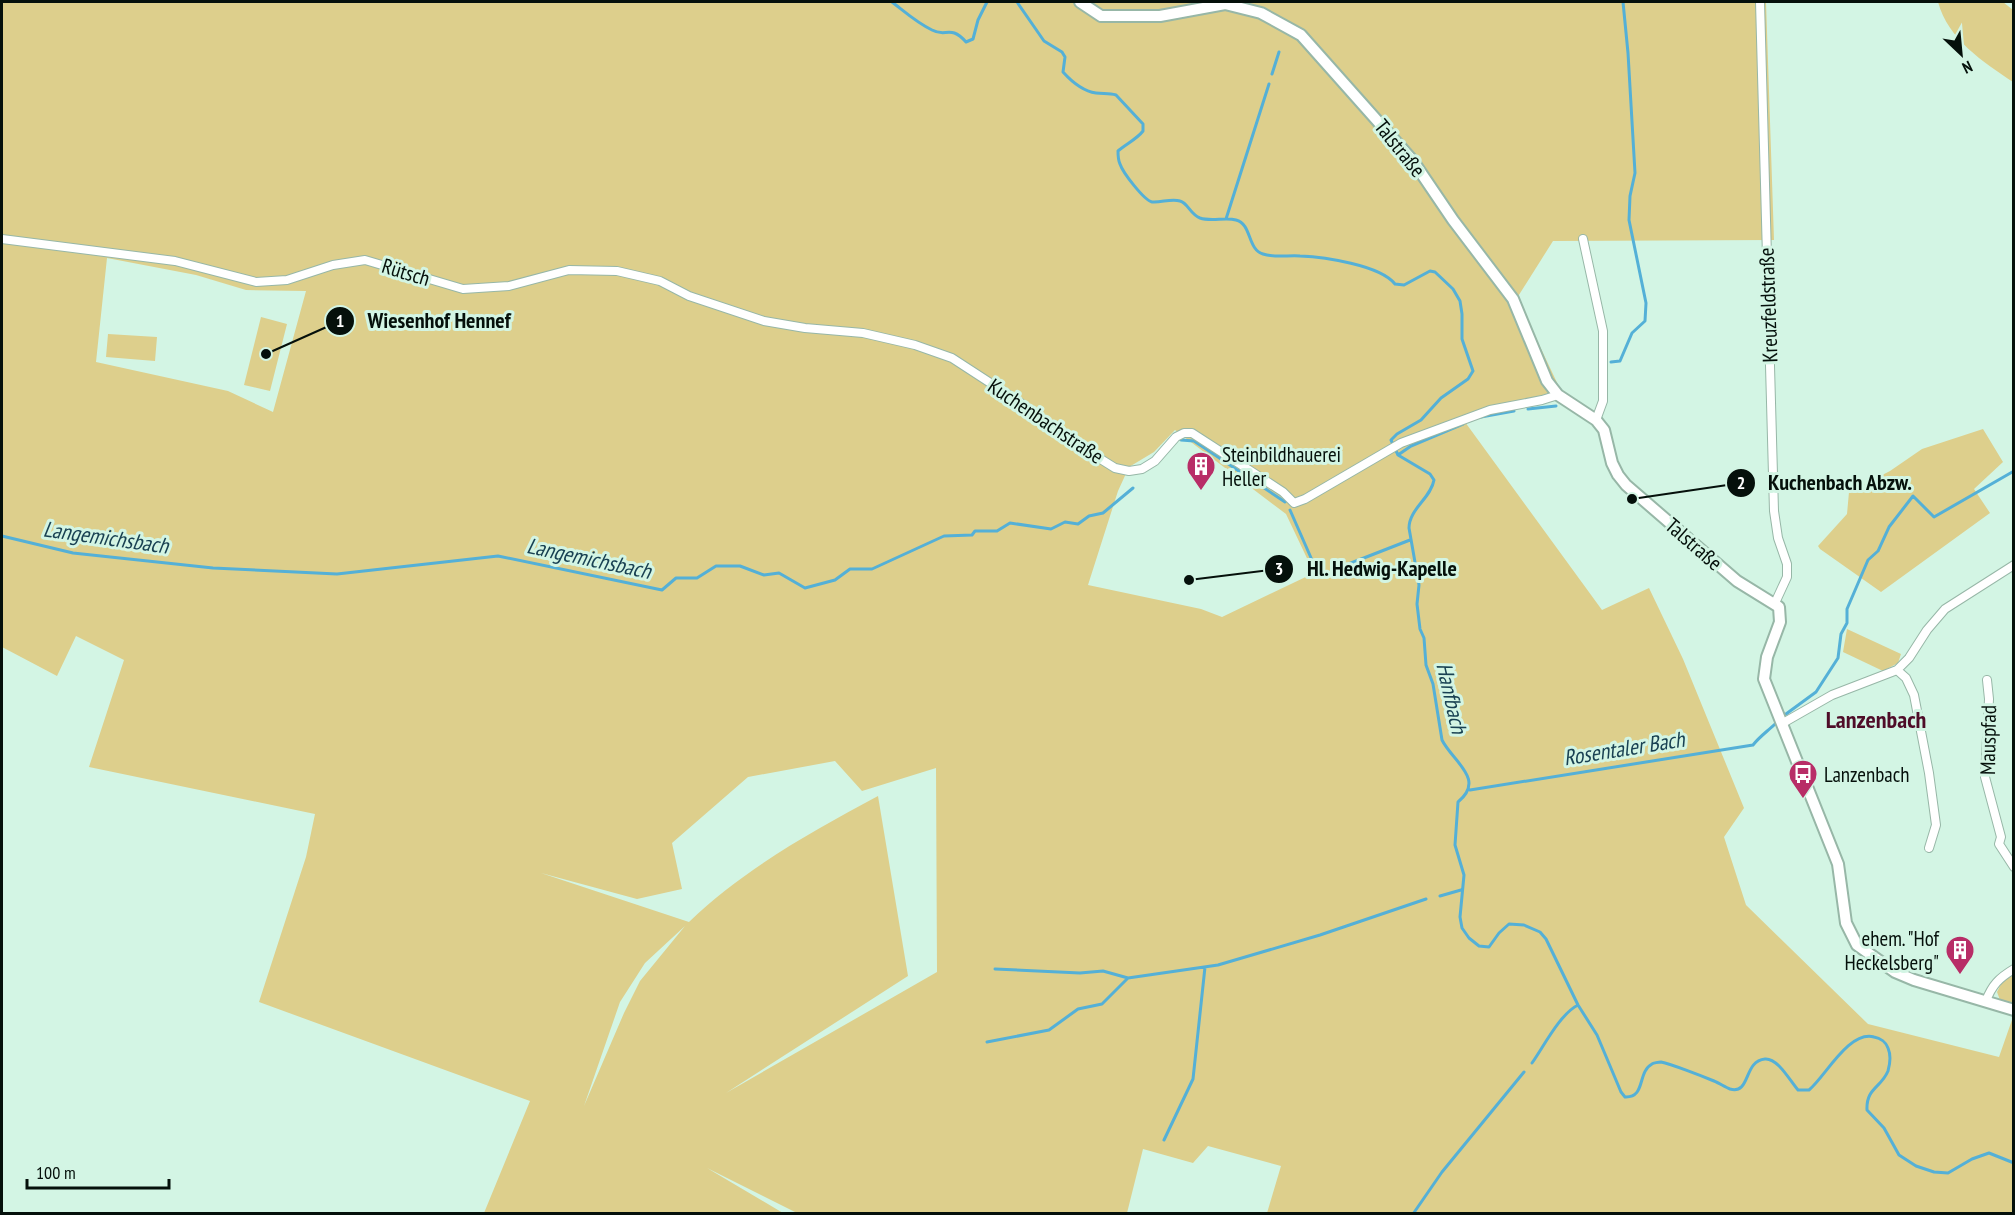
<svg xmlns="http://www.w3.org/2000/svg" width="2015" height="1215" font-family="'PT Sans Narrow',sans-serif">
	<rect width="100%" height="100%" fill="#d3f5e4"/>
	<path fill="#ddcf8c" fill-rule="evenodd" d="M 2,2 L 1766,2 L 1774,240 L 1553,241 L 1517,298 L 1560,389 L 1465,422 L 1602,610 L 1649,588 L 1683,659 L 1744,808 L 1724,837 L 1746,905 L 1868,1024 L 1999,1057 L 2013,1017 L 2000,1000 L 1997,992 L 2002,982 L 2013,975 L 2013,1213 L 1267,1213 L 1281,1166 L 1208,1146 L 1193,1163 L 1143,1149 L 1127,1213 L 797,1213 L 707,1168 L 783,1213 L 484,1213 L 530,1101 L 259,1002 L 306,857 L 315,814 L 89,767 L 124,660 L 76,636 L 57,676 L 2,647 ZM 107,258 L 196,275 L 246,290 L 306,291 L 273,412 L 228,391 L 96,362 ZM 1175,430 L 1286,514 L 1314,573 L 1222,617 L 1201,609 L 1088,585 L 1118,491 L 1129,467 L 1154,452 ZM 835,761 L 862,791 L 936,768 L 937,972 L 726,1093 L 908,976 L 878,796 C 811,832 744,869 689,922 L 541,873 L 637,899 L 682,889 L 672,843 L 748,777 ZM 685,926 L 640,981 L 624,1013 L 584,1106 L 620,1002 L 645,963 Z
		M 1938,2 L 2003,2 L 2013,10 L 2013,82 C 1983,62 1948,39 1938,2 Z
		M 261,317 L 287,324 L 270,391 L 244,385 Z
		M 108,334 L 157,337 L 155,361 L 106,357 Z
		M 1983,429 L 2003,462 L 1974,489 L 1990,513 L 1881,592 L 1820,549 L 1818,546 L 1847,514 L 1849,492 L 1890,471 L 1922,449 Z
		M 1847,629 L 1901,654 L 1898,663 L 1883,671 L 1843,652 Z"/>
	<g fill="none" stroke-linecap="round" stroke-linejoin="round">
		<path stroke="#54b0d7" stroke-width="3" d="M 892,2 C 905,12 917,23 932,30 C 946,38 950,24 966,42 L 973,39 L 978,20 L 987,2
			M 1017,2 L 1044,41 L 1062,52 L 1065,57 L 1063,72 C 1072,82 1082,91 1096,93 C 1103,94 1109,93 1116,95 L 1143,124 L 1143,131 C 1137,139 1126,144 1118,151 C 1118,155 1118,160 1120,164 C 1123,173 1144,200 1152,202 C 1161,203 1171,198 1180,201 C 1188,203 1190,214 1200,218 C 1211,222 1225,217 1236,220 C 1252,224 1247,249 1263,254 C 1274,258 1289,255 1300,256 C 1324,257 1380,265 1395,284 L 1404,285 L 1430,271 L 1435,272 L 1453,289 L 1460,301 L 1462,314 L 1462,339 L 1473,371 L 1468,379 L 1441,398 L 1421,420 L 1397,434 L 1391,440 L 1398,455 L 1430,474 L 1434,480 C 1431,498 1409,509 1409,528 L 1419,585 L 1417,604 L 1420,629 L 1424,638 L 1426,665 L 1433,684 L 1442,740 C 1453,762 1486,779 1458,802 L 1455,845 L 1464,875 L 1460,917 L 1462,928 L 1469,938 L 1479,946 L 1489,947 L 1499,933 L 1509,924 L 1524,925 L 1540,932 L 1546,939 L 1578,1005 L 1597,1035 L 1621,1092 L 1625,1097 C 1646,1098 1637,1072 1652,1064 C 1653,1063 1659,1062 1661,1062 C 1671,1064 1702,1076 1714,1081 C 1719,1083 1725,1087 1730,1089 C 1751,1095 1743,1061 1765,1059 C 1778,1058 1790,1081 1798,1090 L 1809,1090 C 1825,1077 1849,1030 1874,1037 C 1880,1038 1886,1042 1888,1048 C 1891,1055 1890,1064 1888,1071 C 1881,1088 1866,1088 1867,1110 L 1884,1128 L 1899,1155 L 1916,1166 L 1934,1172 L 1948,1173 L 1972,1159 L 1989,1153 L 2014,1163
			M 1272,74 L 1279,52
			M 1226,219 L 1269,84
			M 1611,362 L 1620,361 L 1632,333 L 1645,321 L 1646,303 L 1629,220 L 1630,196 L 1635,173 L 1628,53 L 1623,2
			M 1528,409 L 1556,406
			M 1481,417 L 1514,411
			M 1181,440 L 1194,441 L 1285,502
			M 1398,455 L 1411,446 L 1463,424
			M 1290,510 L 1319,576
			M 2,536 L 73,553 L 213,568 L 337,574 L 498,556 L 662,590 L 676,578 L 697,578 L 716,566 L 740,566 L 764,575 L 779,573 L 805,588 L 835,580 L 850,569 L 872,569 L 944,536 L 972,535 L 975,531 L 997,531 L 1010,523 L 1051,529 L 1065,522 L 1078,524 L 1089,516 L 1103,513 L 1133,488
			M 1333,570 L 1410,540
			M 1786,714 L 1816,692 L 1838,658 L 1841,634 L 1847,623 L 1847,609 L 1868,560 L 1878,551 L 1889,527 L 1913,496 L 1934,517 L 2014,471
			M 1470,790 L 1753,745 C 1760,736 1768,731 1776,723
			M 1440,896 L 1461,890
			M 995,969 L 1080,973 L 1103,971 L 1128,978
			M 987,1042 L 1049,1030 L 1078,1009 L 1102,1004 L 1128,978 L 1218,965 L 1320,935 L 1426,899
			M 1532,1063 C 1544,1046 1560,1014 1578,1005
			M 1164,1140 L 1193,1079 L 1205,967
			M 1413,1214 L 1442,1172 L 1524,1072"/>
		<g stroke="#97b7a7" stroke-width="10">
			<path id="minor" d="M 1760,2 L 1774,511 L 1778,538 L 1787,564 L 1787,577 L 1775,603
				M 2,239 L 175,261 L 256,282 L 287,280 L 333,265 L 365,260 L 463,289 L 509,286 L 569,270 L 617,271 L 660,281 L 689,296 L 764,321 L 805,328 L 863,333 L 915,345 L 952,358 L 1018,401 L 1070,440 L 1115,468 L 1129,471 L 1142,469 L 1155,461 L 1176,437 L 1184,433 L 1192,433 L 1283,492 L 1294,503 L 1305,499 L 1401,443 L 1490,410 L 1542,400 L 1558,395
				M 1583,239 L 1603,331 L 1603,401 L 1596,420
				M 1897,670 L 1906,678 L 1914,695 L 1929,773 L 1936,825 L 1929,848
				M 1987,680 L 1989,699 L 1985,777 L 2001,837 L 1999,844 L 2014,867
				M 1783,723 L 1832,695 L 1897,670 L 1909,658 L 1927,630 L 1945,609 L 2014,565
				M 1986,1001 C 1992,985 1999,978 2014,969"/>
		</g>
		<g stroke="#97b7a7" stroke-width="14">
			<path id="secondary" d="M 1080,2 L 1101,16 L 1160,16 L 1225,4 L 1261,13 L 1301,35 L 1413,161 L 1453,220 L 1513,299 L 1547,381 L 1558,395 L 1596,420 L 1604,430 L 1612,463 L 1618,475 L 1626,485 L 1737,581 L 1779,607 L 1780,622 L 1767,657 L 1764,679 L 1838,864 L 1846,923 L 1857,945 L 1895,972 L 1914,980 L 2014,1010"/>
		</g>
		<use href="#minor" stroke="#fff" stroke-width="8"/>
		<use href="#secondary" stroke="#fff" stroke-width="10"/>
	</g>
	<defs>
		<g id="building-pin" transform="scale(1.5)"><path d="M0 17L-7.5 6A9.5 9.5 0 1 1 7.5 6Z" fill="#b82d67" stroke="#d3f5e4"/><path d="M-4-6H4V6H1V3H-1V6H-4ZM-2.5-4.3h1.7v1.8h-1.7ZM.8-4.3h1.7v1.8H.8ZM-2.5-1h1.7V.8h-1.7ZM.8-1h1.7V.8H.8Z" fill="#fff"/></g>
		<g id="bus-pin" transform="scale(1.5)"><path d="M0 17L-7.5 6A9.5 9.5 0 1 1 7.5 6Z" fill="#b82d67" stroke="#d3f5e4"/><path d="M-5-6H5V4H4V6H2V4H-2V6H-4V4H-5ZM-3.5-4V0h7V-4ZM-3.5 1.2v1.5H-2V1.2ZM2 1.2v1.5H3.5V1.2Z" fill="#fff"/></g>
	</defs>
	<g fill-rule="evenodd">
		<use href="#building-pin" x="1201" y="466"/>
		<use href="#bus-pin" x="1803" y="774"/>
		<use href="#building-pin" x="1960" y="950"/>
	</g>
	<g text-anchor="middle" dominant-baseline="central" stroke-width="6" stroke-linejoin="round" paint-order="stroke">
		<g font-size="21" fill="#05100b" stroke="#d3f5e4">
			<text transform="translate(1400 148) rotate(51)">Talstraße</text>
			<text transform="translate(406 272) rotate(17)">Rütsch</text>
			<text transform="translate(1768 305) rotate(-92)">Kreuzfeldstraße</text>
			<text transform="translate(1046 421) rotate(34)">Kuchenbachstraße</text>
			<text transform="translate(1694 544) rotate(41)">Talstraße</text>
			<text transform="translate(1988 740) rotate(-89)">Mauspfad</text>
		</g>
		<g font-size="21" fill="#05100b" stroke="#d3f5e4" text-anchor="start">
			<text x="1222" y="454">Steinbildhauerei<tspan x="1222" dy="24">Heller</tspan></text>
			<text x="1824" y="774">Lanzenbach</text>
			<text x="1939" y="938" text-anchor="end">ehem. "Hof<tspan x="1939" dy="24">Heckelsberg"</tspan></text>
		</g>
		<g font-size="22" font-style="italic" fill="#194152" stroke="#d3f5e4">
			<text transform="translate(106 537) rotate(8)">Langemichsbach</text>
			<text transform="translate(589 558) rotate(12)">Langemichsbach</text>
			<text transform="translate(1452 698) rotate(77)">Hanfbach</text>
			<text transform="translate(1624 748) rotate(-9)">Rosentaler Bach</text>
		</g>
		<g font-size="24" font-weight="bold" fill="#4f0c28" stroke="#d3f5e4">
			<text x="1876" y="719">Lanzenbach</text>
		</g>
	</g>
	<path fill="none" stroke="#05100b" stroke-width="2" d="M266 354L340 321M1632 499L1741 483M1189 580L1279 569"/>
	<g fill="#05100b" stroke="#d3f5e4" stroke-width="2">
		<circle cx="266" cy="354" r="6"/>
		<circle cx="1632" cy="499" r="6"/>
		<circle cx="1189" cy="580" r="6"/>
		<circle cx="340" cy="321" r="15"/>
		<circle cx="1741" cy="483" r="15"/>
		<circle cx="1279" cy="569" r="15"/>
	</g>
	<g font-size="18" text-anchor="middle" font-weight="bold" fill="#fff">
		<text x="340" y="327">1</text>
		<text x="1741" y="489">2</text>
		<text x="1279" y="575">3</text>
	</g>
	<g font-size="22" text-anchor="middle" font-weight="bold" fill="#05100b" stroke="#d3f5e4" stroke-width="6" stroke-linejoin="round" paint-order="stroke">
		<text x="439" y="328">Wiesenhof Hennef</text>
		<text x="1840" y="490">Kuchenbach Abzw.</text>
		<text x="1382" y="576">Hl. Hedwig-Kapelle</text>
	</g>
	<rect width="2015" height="1215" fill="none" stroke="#05100b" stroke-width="6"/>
	<g transform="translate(1961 54) rotate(154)" stroke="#d3f5e4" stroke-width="4.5" paint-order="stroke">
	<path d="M0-4.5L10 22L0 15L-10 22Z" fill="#05100b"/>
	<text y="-9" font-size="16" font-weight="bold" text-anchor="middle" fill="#05100b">N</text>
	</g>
	<path d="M27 1179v9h142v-9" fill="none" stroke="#05100b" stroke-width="3"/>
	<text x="36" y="1179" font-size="18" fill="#05100b" stroke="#d3f5e4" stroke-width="4.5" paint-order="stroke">100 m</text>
</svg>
